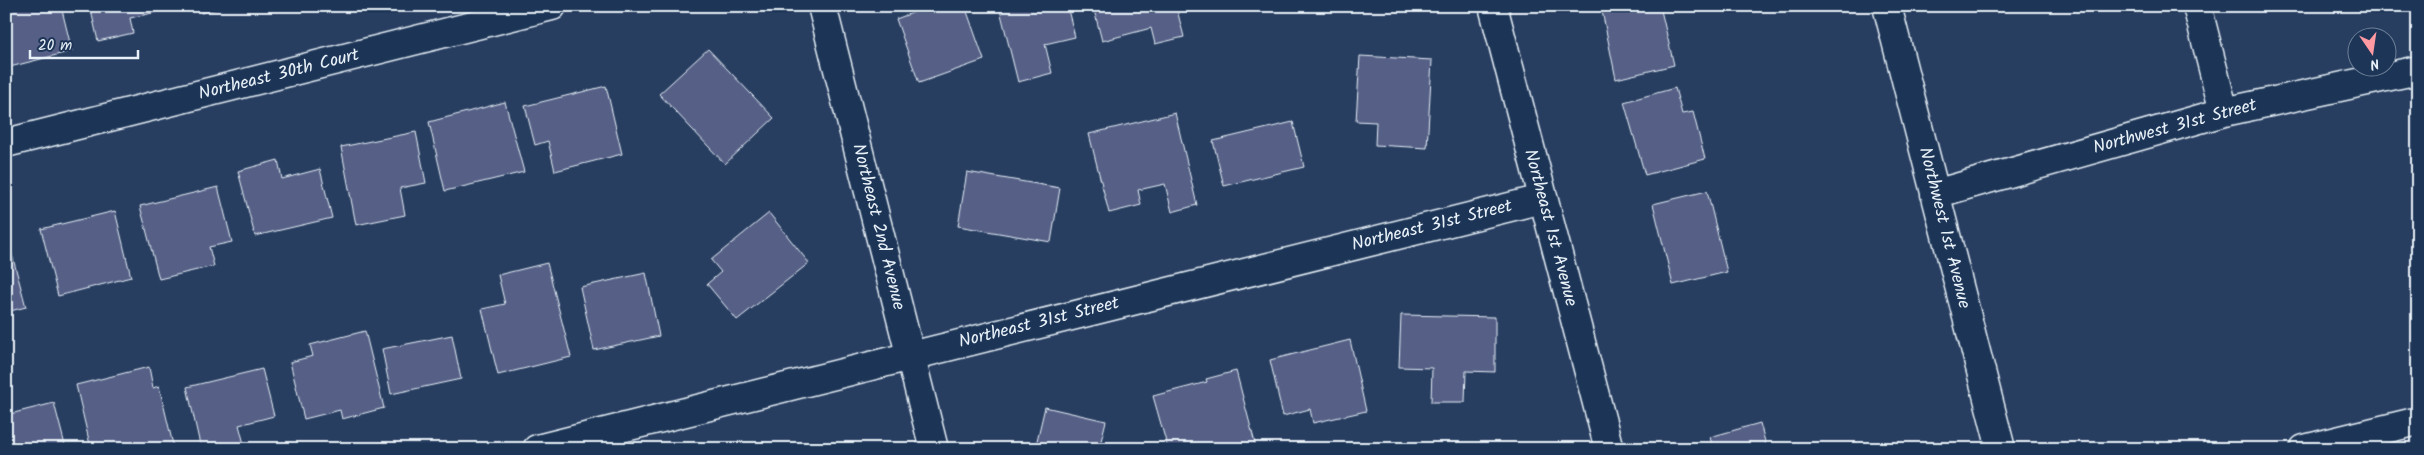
<svg xmlns="http://www.w3.org/2000/svg" width="2424" height="455" font-family="Kalam,sans-serif">
	<rect width="100%" height="100%" fill="#283e61"/>
	<filter id="ink" filterUnits="userSpaceOnUse"><feTurbulence type="fractalNoise" baseFrequency=".02" numOctaves="2"/><feDisplacementMap in="SourceGraphic" scale="10" xChannelSelector="R" yChannelSelector="G"/><feConvolveMatrix kernelMatrix="1 2 1 2 8 2 1 2 1" color-interpolation-filters="sRGB"/></filter>
	<g filter="url(#ink)">
		<path fill="#566087" stroke="#e8f1f8" d="M 13,6 L 61,6 L 72,51 L 6,68 L 6,8 Z
			M 90,6 L 170,6 L 170,9 L 130,18 L 133,33 L 98,41 Z
			M 199,6 L 229,6 L 201,13 Z
			M 931,6 L 965,6 L 984,60 L 919,83 L 896,19 Z
			M 999,6 L 1067,6 L 1075,37 L 1045,44 L 1052,73 L 1018,82 Z
			M 1093,6 L 1176,6 L 1184,37 L 1155,44 L 1151,28 L 1102,41 Z
			M 1601,6 L 1660,6 L 1674,65 L 1616,79 Z
			M 708,49 L 774,118 L 725,164 L 659,94 Z
			M 1360,56 L 1432,60 L 1427,148 L 1375,145 L 1376,122 L 1356,121 Z
			M 606,86 L 622,154 L 555,171 L 548,141 L 535,145 L 525,106 Z
			M 1675,88 L 1682,114 L 1693,112 L 1705,159 L 1645,175 L 1624,102 Z
			M 505,102 L 524,172 L 445,191 L 429,122 Z
			M 1175,113 L 1197,205 L 1172,212 L 1165,184 L 1138,190 L 1141,205 L 1109,213 L 1089,134 Z
			M 1293,122 L 1304,167 L 1224,186 L 1213,141 Z
			M 416,132 L 426,183 L 400,188 L 405,215 L 356,225 L 341,147 Z
			M 278,160 L 282,179 L 320,169 L 332,218 L 255,236 L 238,171 Z
			M 967,172 L 1060,188 L 1051,242 L 958,226 Z
			M 218,187 L 232,242 L 209,247 L 214,266 L 159,279 L 140,206 Z
			M 1707,191 L 1727,272 L 1673,285 L 1653,204 Z
			M 115,211 L 131,277 L 58,296 L 41,229 Z
			M 769,213 L 809,263 L 737,320 L 707,284 L 721,272 L 711,260 Z
			M 10,247 L 26,307 L 6,312 L 6,248 Z
			M 547,263 L 571,357 L 498,375 L 482,309 L 505,304 L 498,275 Z
			M 646,273 L 659,336 L 594,350 L 580,287 Z
			M 1401,315 L 1495,317 L 1495,372 L 1466,371 L 1465,402 L 1431,402 L 1432,368 L 1399,367 Z
			M 365,331 L 384,408 L 342,419 L 340,410 L 304,419 L 290,362 L 313,356 L 310,345 Z
			M 452,335 L 461,379 L 391,394 L 382,349 Z
			M 1350,340 L 1366,411 L 1313,423 L 1310,409 L 1283,416 L 1270,360 Z
			M 149,367 L 153,388 L 159,386 L 174,449 L 91,449 L 76,385 Z
			M 262,369 L 274,416 L 239,425 L 244,444 L 222,449 L 201,449 L 187,387 Z
			M 1236,371 L 1256,447 L 1168,449 L 1153,396 L 1207,382 L 1206,379 Z
			M 54,403 L 66,449 L 6,449 L 6,415 Z
			M 1045,407 L 1106,421 L 1099,449 L 1035,449 Z
			M 1760,423 L 1767,449 L 1713,449 L 1710,437 Z
			M 845,444 L 846,449 L 828,449 Z"/>
		<g fill="none" stroke-linecap="round" stroke-linejoin="round">
			<g stroke="#e8f1f8" stroke-width="31">
				<path id="minor" d="M 822,6 L 934,449
					M 1493,6 L 1609,449
					M 1887,6 L 2001,449
					M 2197,6 L 2224,112
					M 6,143 L 552,6
					M 1935,194 L 2224,112 L 2418,70
					M 537,449 L 1542,199
					M 2304,449 L 2418,421"/>
			</g>
			<use href="#minor" stroke="#1d3557" stroke-width="28"/>
		</g>
	</g>
	<g text-anchor="middle" dominant-baseline="central" stroke-width="4.5" stroke-linejoin="round" paint-order="stroke">
		<g font-size="18" fill="#e8f1f8" stroke="#1d3557">
			<text transform="translate(279 75) rotate(-14)">Northeast 30th Court</text>
			<text transform="translate(2175 127) rotate(-15)">Northwest 31st Street</text>
			<text transform="translate(1432 226) rotate(-14)">Northeast 31st Street</text>
			<text transform="translate(878 227) rotate(76)">Northeast 2nd Avenue</text>
			<text transform="translate(1550 228) rotate(75)">Northeast 1st Avenue</text>
			<text transform="translate(1944 228) rotate(76)">Northwest 1st Avenue</text>
			<text transform="translate(1039 323) rotate(-14)">Northeast 31st Street</text>
		</g>
	</g>
	<rect width="2424" height="455" fill="none" stroke="#1d3557" stroke-width="25"/>
	<rect x="12" y="12" width="2399" height="430" fill="none" stroke="#e8f1f8" stroke-width="2" filter="url(#ink)"/>
	<g transform="translate(2372 52) rotate(167)"><circle r="24" fill="#1d3557" stroke="#6e8097"/>
	<path d="M0-4L9 19L0 12L-9 19Z" fill="#ff9aa2"/>
	<text y="-8" font-size="14" font-weight="bold" text-anchor="middle" fill="#e8f1f8">N</text>
	</g>
	<path d="M30 50v8h108v-8" fill="none" stroke="#e8f1f8" stroke-width="2.5"/>
	<text x="38" y="50" font-size="15" fill="#e8f1f8" stroke="#1d3557" stroke-width="4" paint-order="stroke">20 m</text>
</svg>
